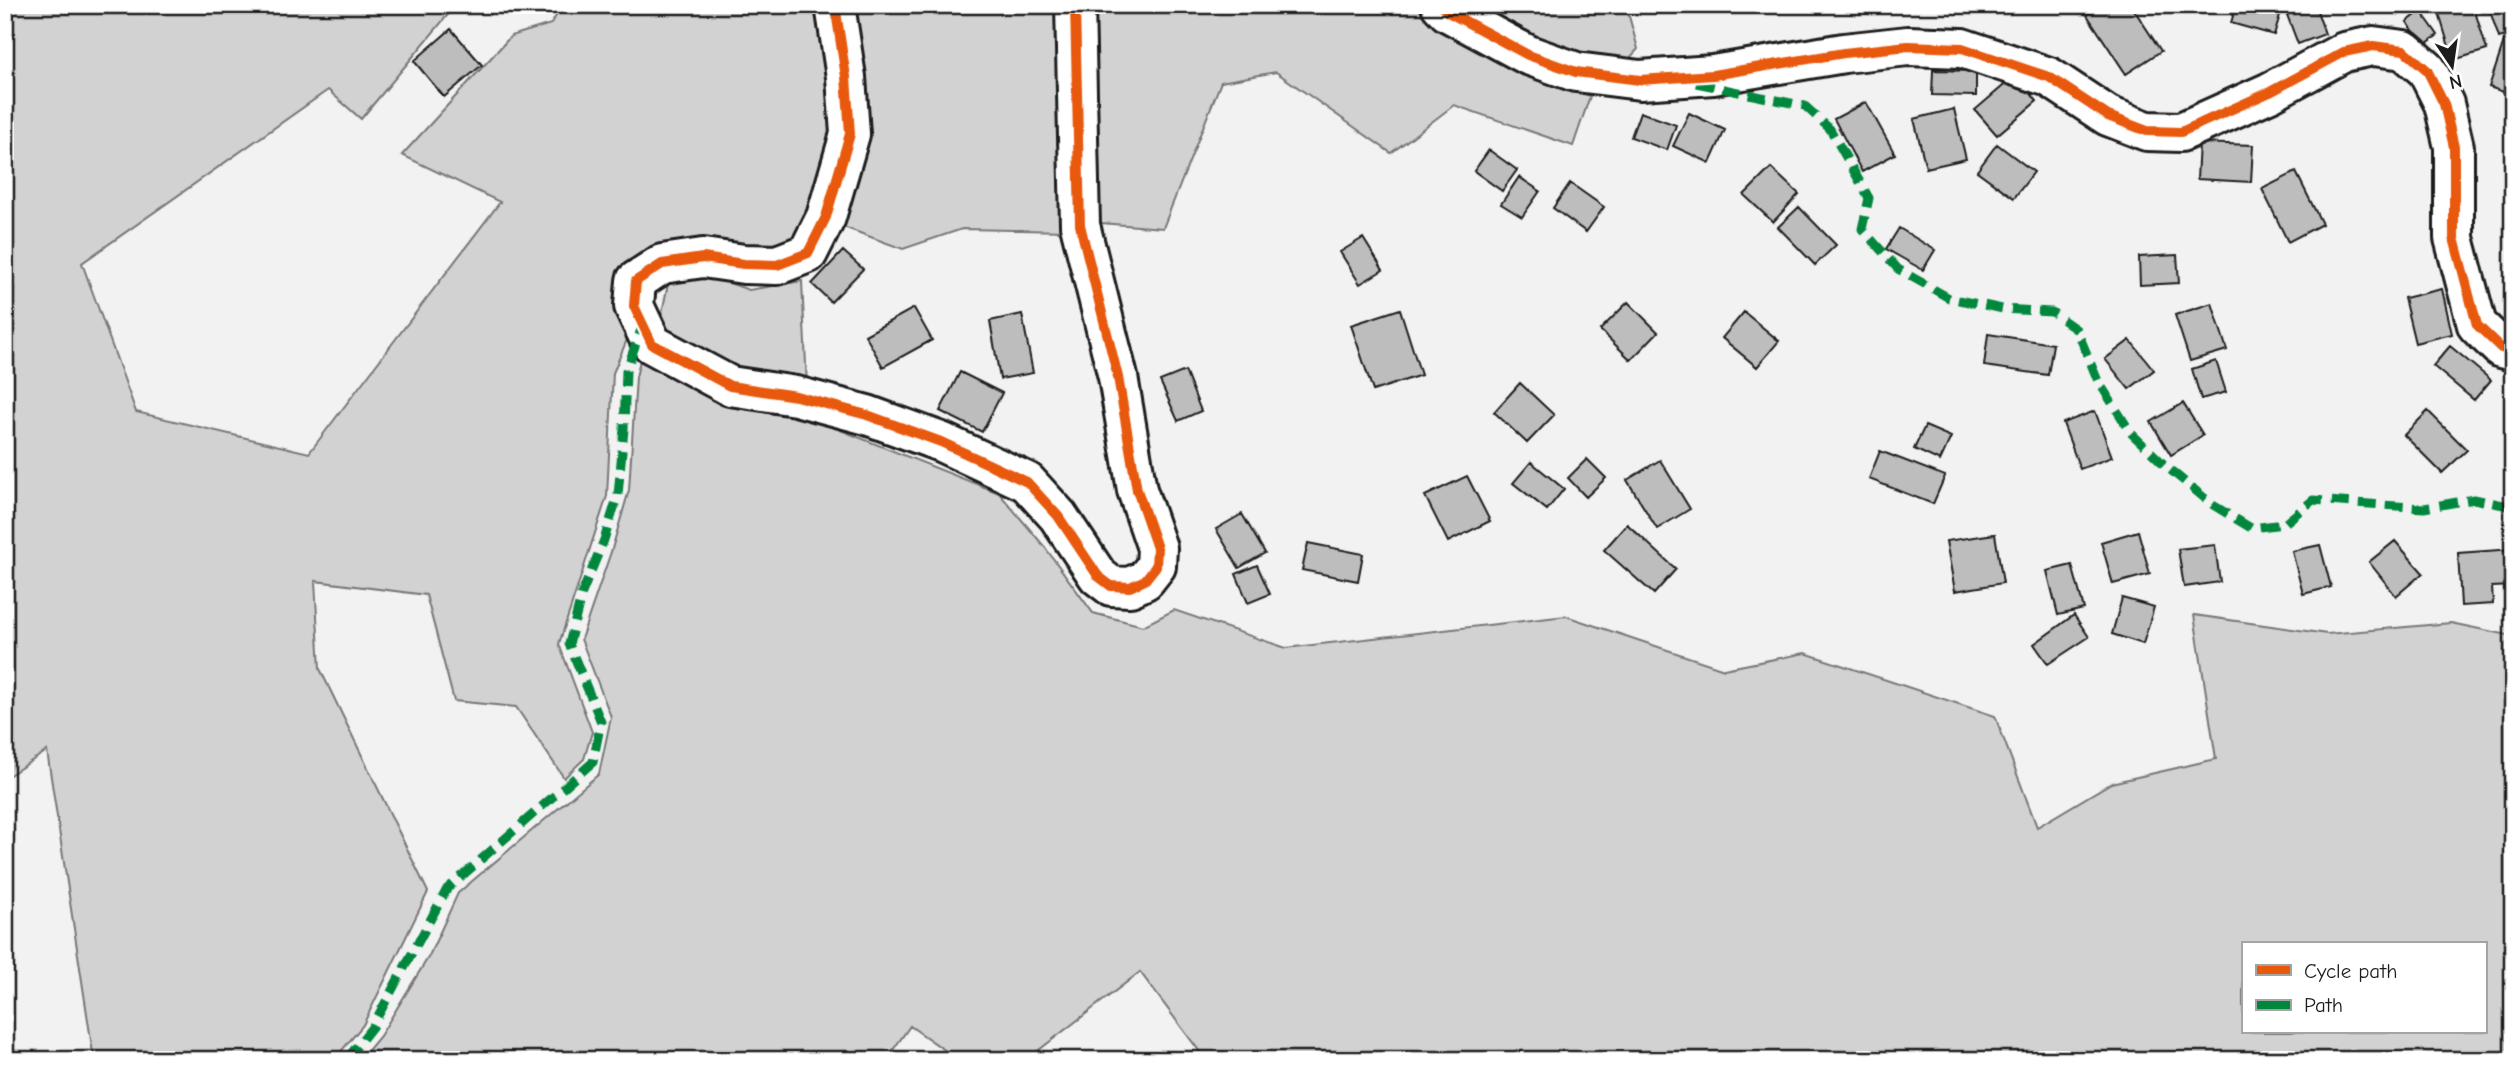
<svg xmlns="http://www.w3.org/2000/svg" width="2518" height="1065" font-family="'Comic Neue',sans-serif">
	<rect width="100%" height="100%" fill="#f2f2f2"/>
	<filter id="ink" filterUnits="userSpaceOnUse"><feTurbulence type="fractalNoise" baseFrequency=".0143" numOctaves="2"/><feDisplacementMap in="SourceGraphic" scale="14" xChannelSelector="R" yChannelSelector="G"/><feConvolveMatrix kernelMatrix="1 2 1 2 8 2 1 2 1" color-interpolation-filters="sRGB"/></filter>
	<g filter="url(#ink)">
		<path fill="#d2d2d2" stroke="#777" stroke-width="2" fill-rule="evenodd" d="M 5,5 L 456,5 L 361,119 L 328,90 L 82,263 L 136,412 L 309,453 L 500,202 L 402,155 L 511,36 L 551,24 L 563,5 L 821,5 L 838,134 L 814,217 L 792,250 L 646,262 L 631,330 L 613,373 L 607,496 L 559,644 L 592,732 L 584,759 L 564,778 L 516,707 L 454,701 L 426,595 L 315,581 L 320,669 L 428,892 L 363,1025 L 334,1060 L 94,1060 L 47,751 L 5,778 Z
			M 845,5 L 1063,5 L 1068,231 L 962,229 L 903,249 L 838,225 Z
			M 1085,5 L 1414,5 L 1458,41 L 1519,69 L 1590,96 L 1573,146 L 1454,105 L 1391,153 L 1276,72 L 1221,82 L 1163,228 L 1088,222 Z
			M 1458,5 L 1626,5 L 1638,49 L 1621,68 L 1565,62 Z
			M 706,275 L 749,290 L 802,281 L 807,386 L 728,374 L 681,346 L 660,322 L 668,284 Z
			M 643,348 L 775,404 L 999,493 L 1044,546 L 1093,613 L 1143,626 L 1174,610 L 1286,648 L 1566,616 L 1724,669 L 1805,653 L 1995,716 L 2037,827 L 2111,783 L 2216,759 L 2194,615 L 2327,634 L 2451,623 L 2513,636 L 2513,1060 L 1206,1060 L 1140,972 L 1026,1060 L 959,1060 L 910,1026 L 886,1060 L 360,1060 L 380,1036 L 429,956 L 458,893 L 599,774 L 611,717 L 581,639 L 612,549 L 629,490 L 636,377 ZM 2243,944 L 2485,944 L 2485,1032 L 2243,1032 Z"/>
		<path fill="#bdbdbd" stroke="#1c1c1c" stroke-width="2" d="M 2103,5 L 2131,5 L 2161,51 L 2126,74 L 2087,15 Z
			M 2236,5 L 2283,5 L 2274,35 L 2231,23 Z
			M 2304,5 L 2315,5 L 2325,34 L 2298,44 L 2286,12 Z
			M 2444,5 L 2473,5 L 2487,50 L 2453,60 L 2437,7 Z
			M 2488,5 L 2513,5 L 2513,33 L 2499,38 Z
			M 2421,11 L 2438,35 L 2424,45 L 2407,22 Z
			M 451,29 L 482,65 L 444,97 L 414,61 Z
			M 2505,39 L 2513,42 L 2513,95 L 2489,87 Z
			M 1933,70 L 1976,71 L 1976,96 L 1932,95 Z
			M 2016,75 L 2037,101 L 1997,135 L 1975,110 Z
			M 1866,102 L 1895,154 L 1862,172 L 1834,119 Z
			M 1954,109 L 1966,159 L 1926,168 L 1914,119 Z
			M 1640,112 L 1676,125 L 1667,150 L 1631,137 Z
			M 1689,113 L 1725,130 L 1710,163 L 1673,146 Z
			M 2199,143 L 2253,145 L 2251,182 L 2197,179 Z
			M 1997,144 L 2034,172 L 2014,198 L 1977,171 Z
			M 1489,150 L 1517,170 L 1502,191 L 1474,171 Z
			M 1771,168 L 1799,194 L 1773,222 L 1744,195 Z
			M 2296,172 L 2322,224 L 2288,242 L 2262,189 Z
			M 1519,177 L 1540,191 L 1522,217 L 1501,204 Z
			M 1570,183 L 1604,207 L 1586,232 L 1553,208 Z
			M 1799,207 L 1836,245 L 1815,265 L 1778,227 Z
			M 1899,228 L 1935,250 L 1923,270 L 1886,249 Z
			M 1363,238 L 1383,270 L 1360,284 L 1340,252 Z
			M 843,251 L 863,269 L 831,302 L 812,284 Z
			M 2177,255 L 2179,283 L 2140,285 L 2139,257 Z
			M 2442,289 L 2452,334 L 2415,343 L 2404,298 Z
			M 1628,302 L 1658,332 L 1631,360 L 1600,330 Z
			M 2212,303 L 2227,350 L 2190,361 L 2175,315 Z
			M 914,308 L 932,340 L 883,367 L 865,335 Z
			M 1400,309 L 1421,375 L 1373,391 L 1351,325 Z
			M 1744,312 L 1779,341 L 1757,367 L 1722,338 Z
			M 1022,314 L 1033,373 L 1000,379 L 990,321 Z
			M 1988,334 L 2053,344 L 2048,375 L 1984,366 Z
			M 2130,340 L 2154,370 L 2129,389 L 2105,359 Z
			M 2450,346 L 2491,380 L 2474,400 L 2433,366 Z
			M 2216,361 L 2226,392 L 2201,399 L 2192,369 Z
			M 1185,371 L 1201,411 L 1178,421 L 1160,381 Z
			M 960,372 L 1002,393 L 982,432 L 940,411 Z
			M 1520,383 L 1554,415 L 1527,443 L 1494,412 Z
			M 2183,403 L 2203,435 L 2171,455 L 2151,422 Z
			M 2095,411 L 2112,457 L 2080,469 L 2063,423 Z
			M 2428,411 L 2467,450 L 2442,473 L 2404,435 Z
			M 1925,426 L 1951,437 L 1940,461 L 1914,449 Z
			M 1880,451 L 1945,476 L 1933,504 L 1869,479 Z
			M 1587,459 L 1606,478 L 1586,497 L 1568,478 Z
			M 1660,460 L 1690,509 L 1657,529 L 1627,480 Z
			M 1531,462 L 1564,489 L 1547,510 L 1513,483 Z
			M 1467,476 L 1490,521 L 1448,542 L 1425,496 Z
			M 1242,514 L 1265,553 L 1239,568 L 1216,529 Z
			M 1627,524 L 1676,569 L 1654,594 L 1604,550 Z
			M 2138,531 L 2150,574 L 2113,584 L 2101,542 Z
			M 1995,534 L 2003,583 L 1955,591 L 1946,541 Z
			M 2395,541 L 2423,573 L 2396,596 L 2369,562 Z
			M 1308,543 L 1363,554 L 1358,581 L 1302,570 Z
			M 2215,545 L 2220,582 L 2184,587 L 2178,549 Z
			M 2320,545 L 2331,587 L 2303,594 L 2292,551 Z
			M 2513,549 L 2513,586 L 2492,587 L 2493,604 L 2461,606 L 2458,553 Z
			M 1257,565 L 1270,594 L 1248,603 L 1236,574 Z
			M 2072,565 L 2084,609 L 2058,615 L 2047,571 Z
			M 2122,598 L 2154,607 L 2143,644 L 2112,634 Z
			M 2074,615 L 2089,637 L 2048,664 L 2034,644 Z"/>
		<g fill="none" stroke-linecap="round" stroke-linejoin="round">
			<g stroke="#1c1c1c" stroke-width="44">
				<path id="minor" d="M 835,5 L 846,77 L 850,134 L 826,217 L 808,253 L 777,265 L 744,264 L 703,258 L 662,264 L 636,281 L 634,306 L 652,344 L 730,386 L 796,396 L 867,415 L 941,442 L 1027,482 L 1058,516 L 1098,576 L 1111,586 L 1130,587 L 1145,580 L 1156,566 L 1157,548 L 1137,490 L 1118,377 L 1080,225 L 1075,5
					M 1441,5 L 1448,12 L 1528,55 L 1576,72 L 1640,80 L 1713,75 L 1844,53 L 1908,46 L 1962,48 L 2049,77 L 2108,116 L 2147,131 L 2181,132 L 2270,92 L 2344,52 L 2373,46 L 2404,50 L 2427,70 L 2444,104 L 2454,147 L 2454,238 L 2477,325 L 2501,348 L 2513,351"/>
			</g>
			<use href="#minor" stroke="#fff" stroke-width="38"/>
			<path stroke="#00873e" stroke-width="9" stroke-dasharray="18 9" stroke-linecap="butt" d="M 1696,83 L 1805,106 L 1830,129 L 1869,198 L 1862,229 L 1898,269 L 1949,298 L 2003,309 L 2052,312 L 2077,330 L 2098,381 L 2132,434 L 2168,468 L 2213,505 L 2251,528 L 2284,524 L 2313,500 L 2424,508 L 2474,499 L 2513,507
				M 346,1060 L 372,1027 L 447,889 L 593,762 L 601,722 L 569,644 L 582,593 L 604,540 L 618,495 L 624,429 L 626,371 L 643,324"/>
			<g stroke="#fff" stroke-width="15">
				<path id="cycleway" d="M 835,5 L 846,77 L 850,134 L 826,217 L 808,253 L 777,265 L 744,264 L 703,258 L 662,264 L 636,281 L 634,306 L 652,344 L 730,386 L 796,396 L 867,415 L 941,442 L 1027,482 L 1058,516 L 1098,576 L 1111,586 L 1130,587 L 1145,580 L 1156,566 L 1157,548 L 1137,490 L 1118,377 L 1080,225 L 1075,5
					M 1441,5 L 1448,12 L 1528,55 L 1576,72 L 1640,80 L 1713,75 L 1844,53 L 1908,46 L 1962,48 L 2049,77 L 2108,116 L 2147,131 L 2181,132 L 2270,92 L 2344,52 L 2373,46 L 2404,50 L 2427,70 L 2444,104 L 2454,147 L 2454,238 L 2477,325 L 2501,348 L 2513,351"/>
			</g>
			<use href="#cycleway" stroke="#e8590c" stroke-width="10"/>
		</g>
	</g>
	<rect width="2518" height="1065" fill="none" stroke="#fff" stroke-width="28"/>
	<rect x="14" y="14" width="2490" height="1037" fill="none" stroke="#1c1c1c" stroke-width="2.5" filter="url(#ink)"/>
	<rect x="2242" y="942" width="245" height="91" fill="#ffffff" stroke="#a4a4a4" stroke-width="2"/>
	<rect x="2256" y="965" width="35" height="10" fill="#e8590c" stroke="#a4a4a4" stroke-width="2"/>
	<text x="2304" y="978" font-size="21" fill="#1c1c1c">Cycle path</text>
	<rect x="2256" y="1000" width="35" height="10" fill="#00873e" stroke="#a4a4a4" stroke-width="2"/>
	<text x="2304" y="1012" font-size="21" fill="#1c1c1c">Path</text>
	<g transform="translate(2452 66) rotate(167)" stroke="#ffffff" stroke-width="5" paint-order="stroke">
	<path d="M0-5L12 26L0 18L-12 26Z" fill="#1c1c1c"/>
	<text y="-10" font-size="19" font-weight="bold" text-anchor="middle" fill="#1c1c1c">N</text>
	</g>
</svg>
